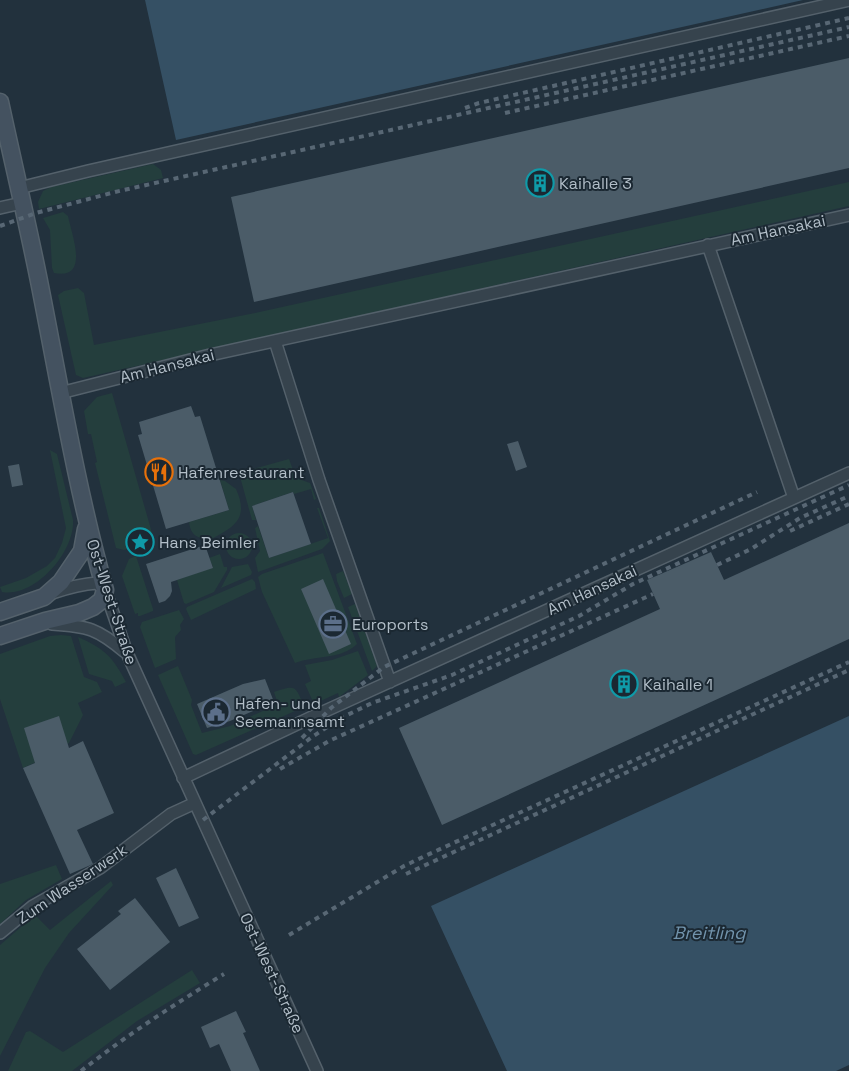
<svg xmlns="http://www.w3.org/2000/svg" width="849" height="1071" font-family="'Space Grotesk',sans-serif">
	<rect width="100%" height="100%" fill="#22313d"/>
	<path fill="#243e3d" d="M 153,164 L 161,170 L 163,178 L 39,209 L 38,202 L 43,191 L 51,187 Z
		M 849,182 L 849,206 L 83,378 L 76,375 L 58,295 L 64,291 L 78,288 L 84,293 L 94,345 L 255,313 Z
		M 63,212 L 68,216 C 72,236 90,280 54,273 L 52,268 L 50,230 L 43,218 Z
		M 112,393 L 152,533 L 148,542 L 124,550 L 116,548 L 95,463 L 97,462 L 91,434 L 88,434 L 84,411 L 97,397 Z
		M 50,450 L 57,454 L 73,520 C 75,552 35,598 2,592 L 0,587 L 26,578 L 47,566 L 55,558 L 62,543 L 66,528 Z
		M 289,459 L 296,478 L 310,483 L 316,499 L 314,500 L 311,489 L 294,494 L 293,492 L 252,506 L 256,520 L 252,520 L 239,473 Z
		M 220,480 L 225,481 L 236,489 C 250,520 233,527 208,541 C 196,536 191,536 189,522 L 229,510 Z
		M 317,508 L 319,508 L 330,541 L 322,549 L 258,572 L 255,558 L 260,551 L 255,528 L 258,526 L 269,558 L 328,538 Z
		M226 546a13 13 0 1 1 26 0a13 13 0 1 1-26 0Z
		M 323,553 L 357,644 C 341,660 315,655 295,663 L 262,592 L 258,577 L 262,574 Z
		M 220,554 L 224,567 L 227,567 L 227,570 L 214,592 L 186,604 L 184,603 L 177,580 L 213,567 L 209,558 Z
		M 136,556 L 153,609 L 153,611 L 140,616 L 138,616 L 138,613 L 135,614 L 122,576 L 129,559 Z
		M 248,564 L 252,572 L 251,575 L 221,588 L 232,567 Z
		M 343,571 L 352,594 L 344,598 L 337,581 L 336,574 Z
		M 252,579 L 255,582 L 256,589 L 191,620 L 186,609 L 187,607 Z
		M 355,604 L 377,666 L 372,671 L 348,607 Z
		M 179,610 L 184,619 L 180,625 L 181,630 L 175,637 L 176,659 L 155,668 L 140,627 L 142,622 Z
		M 61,635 L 71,636 L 84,677 L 97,682 L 102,692 L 78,703 L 83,715 L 69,743 L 43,755 L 43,759 L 23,768 L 0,699 L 0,654 L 50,636 Z
		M 78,637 C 105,649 112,656 126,682 L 115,687 L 112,681 L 89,674 Z
		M 358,651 L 368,675 L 339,697 L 338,693 L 314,704 L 305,684 L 311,681 L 305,665 L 332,660 Z
		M 178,666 L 192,700 L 191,705 L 202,733 L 230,726 L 278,704 L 274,692 C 296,684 296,686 304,707 L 196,755 L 193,754 L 158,675 Z
		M 56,865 L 62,879 L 26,900 L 0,924 L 0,884 Z
		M 111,881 L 113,885 L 69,933 L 45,968 L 0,1056 L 0,945 L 35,915 L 50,930 Z
		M 192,970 L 200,983 L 137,1021 L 72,1071 L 8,1071 L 26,1032 L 30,1031 L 63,1052 Z"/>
	<path fill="#355064" d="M 145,0 L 803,0 L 176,140 Z
		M 849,716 L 849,1065 L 836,1071 L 507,1071 L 431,906 Z"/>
	<path fill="#4b5c68" d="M 849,58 L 849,168 L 254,302 L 231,197 Z
		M 191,406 L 195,417 L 200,416 L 229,510 L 166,529 L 138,435 L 142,434 L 139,422 Z
		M 518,441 L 527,467 L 516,471 L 507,444 Z
		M 19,464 L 23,485 L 12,487 L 8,466 Z
		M 293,492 L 311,544 L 269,558 L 252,506 Z
		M 849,523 L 849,639 L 442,825 L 399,728 L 660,609 L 647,580 L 711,552 L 724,580 Z
		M 205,545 L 213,568 L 171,582 L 172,591 L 170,596 L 165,601 L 159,603 L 146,564 Z
		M 323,579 L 351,644 L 329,654 L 301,589 Z
		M 265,679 L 274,702 L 230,721 L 207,728 L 197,704 L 243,684 Z
		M 59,716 L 69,748 L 83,741 L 114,813 L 77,830 L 93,864 L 70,874 L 23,768 L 35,763 L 24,728 Z
		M 176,868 L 199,918 L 179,927 L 156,878 Z
		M 135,898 L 170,942 L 110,990 L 77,949 L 121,914 L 118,911 Z
		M 236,1011 L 246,1032 L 243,1033 L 260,1071 L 231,1071 L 219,1044 L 210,1048 L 201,1027 Z"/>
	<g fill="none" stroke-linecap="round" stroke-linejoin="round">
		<g stroke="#54616b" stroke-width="14">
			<path id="street" d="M 19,188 L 88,171 L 849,0
				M 0,208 L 22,203
				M 708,245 L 794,498
				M 275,341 L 319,480 L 390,682
				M 60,393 L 210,355 L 849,215
				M 52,593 C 67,588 82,584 97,583 L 105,590 L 127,653 L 317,1071
				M 52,624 C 88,626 98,629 125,652
				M 183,778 L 312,717 L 849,473
				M 0,933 L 33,906 L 100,868 L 171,814 L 195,803"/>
		</g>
		<g stroke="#54616b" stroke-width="19">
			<path id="secondary" d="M 0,102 C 13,163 28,225 40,286 C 60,388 77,490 105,590 L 102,600 L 93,607 L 79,613 L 45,621 L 0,636
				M 0,612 L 44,597 L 61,582 L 82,551 L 86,529"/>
		</g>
		<use href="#street" stroke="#36434d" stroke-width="11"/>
		<use href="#secondary" stroke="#445260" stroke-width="16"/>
		<path stroke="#586774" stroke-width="4" stroke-dasharray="5 5" stroke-linecap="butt" d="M 465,108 L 479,103 L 849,18
			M 505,113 L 849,36
			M 0,226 L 36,213 L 115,192 L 849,27
			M 790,531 L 849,504
			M 717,565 L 751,549 L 800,518 L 849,496
			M 302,738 L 331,708 L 384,667 L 757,492
			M 280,769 L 329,741 L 653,594
			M 203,820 L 312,737 L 341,718 L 372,703 L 452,675 L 579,616 L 633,584 L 849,485
			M 406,874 L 849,670
			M 289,935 L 404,866 L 425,856 L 849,662
			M 81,1071 C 127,1035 175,1004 224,974"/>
	</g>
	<defs>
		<g id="building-ring" transform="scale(1.4375)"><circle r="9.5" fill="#1b2832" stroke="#0f9aa8" stroke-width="1.5"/><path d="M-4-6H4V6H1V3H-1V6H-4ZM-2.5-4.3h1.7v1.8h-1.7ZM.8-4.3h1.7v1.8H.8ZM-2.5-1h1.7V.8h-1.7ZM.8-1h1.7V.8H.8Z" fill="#0f9aa8"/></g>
		<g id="restaurant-ring" transform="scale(1.4375)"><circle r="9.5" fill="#1b2832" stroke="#e8710a" stroke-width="1.5"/><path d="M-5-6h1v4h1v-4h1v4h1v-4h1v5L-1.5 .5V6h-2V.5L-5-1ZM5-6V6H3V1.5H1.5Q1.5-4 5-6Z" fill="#e8710a"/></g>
		<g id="sight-ring" transform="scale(1.4375)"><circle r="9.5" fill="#1b2832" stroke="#0f9aa8" stroke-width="1.5"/><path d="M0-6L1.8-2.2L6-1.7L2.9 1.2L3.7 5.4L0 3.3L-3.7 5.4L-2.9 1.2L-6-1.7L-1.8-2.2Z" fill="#0f9aa8"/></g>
		<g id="office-ring" transform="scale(1.4375)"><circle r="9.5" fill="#1b2832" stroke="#5c6f8a" stroke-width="1.5"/><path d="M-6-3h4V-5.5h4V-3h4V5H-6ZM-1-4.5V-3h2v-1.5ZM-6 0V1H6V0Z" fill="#5c6f8a"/></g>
		<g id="civic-ring" transform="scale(1.4375)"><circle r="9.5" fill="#1b2832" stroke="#5c6f8a" stroke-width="1.5"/><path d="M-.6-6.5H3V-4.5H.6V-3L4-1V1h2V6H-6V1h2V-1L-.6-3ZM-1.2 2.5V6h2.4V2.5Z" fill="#5c6f8a"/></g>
	</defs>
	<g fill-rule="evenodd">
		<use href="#building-ring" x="540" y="183"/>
		<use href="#restaurant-ring" x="159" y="472"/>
		<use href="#sight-ring" x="140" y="542"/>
		<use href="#office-ring" x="333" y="624"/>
		<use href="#building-ring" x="624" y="684"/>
		<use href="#civic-ring" x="216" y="712"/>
	</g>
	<g text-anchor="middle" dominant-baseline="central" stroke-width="4" stroke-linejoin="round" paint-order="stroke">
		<g font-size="16" fill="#b2bec8" stroke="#1b2832" text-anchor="start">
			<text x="559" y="183">Kaihalle 3</text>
			<text x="178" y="472">Hafenrestaurant</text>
			<text x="159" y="542">Hans Beimler</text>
			<text x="352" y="624">Euroports</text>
			<text x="643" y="684">Kaihalle 1</text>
			<text x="235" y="703">Hafen- und<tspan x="235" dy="18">Seemannsamt</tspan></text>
		</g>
		<g font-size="16" fill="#b2bec8" stroke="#1b2832">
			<text transform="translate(778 230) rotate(-12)">Am Hansakai</text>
			<text transform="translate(167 366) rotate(-14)">Am Hansakai</text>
			<text transform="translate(592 590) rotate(-25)">Am Hansakai</text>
			<text transform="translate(112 602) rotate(72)">Ost-West-Straße</text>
			<text transform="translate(72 884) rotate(-34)">Zum Wasserwerk</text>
			<text transform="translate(272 973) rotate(65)">Ost-West-Straße</text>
		</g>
		<g font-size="18" font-style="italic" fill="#7193ac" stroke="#1b2832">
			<text x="709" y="932">Breitling</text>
		</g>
	</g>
</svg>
